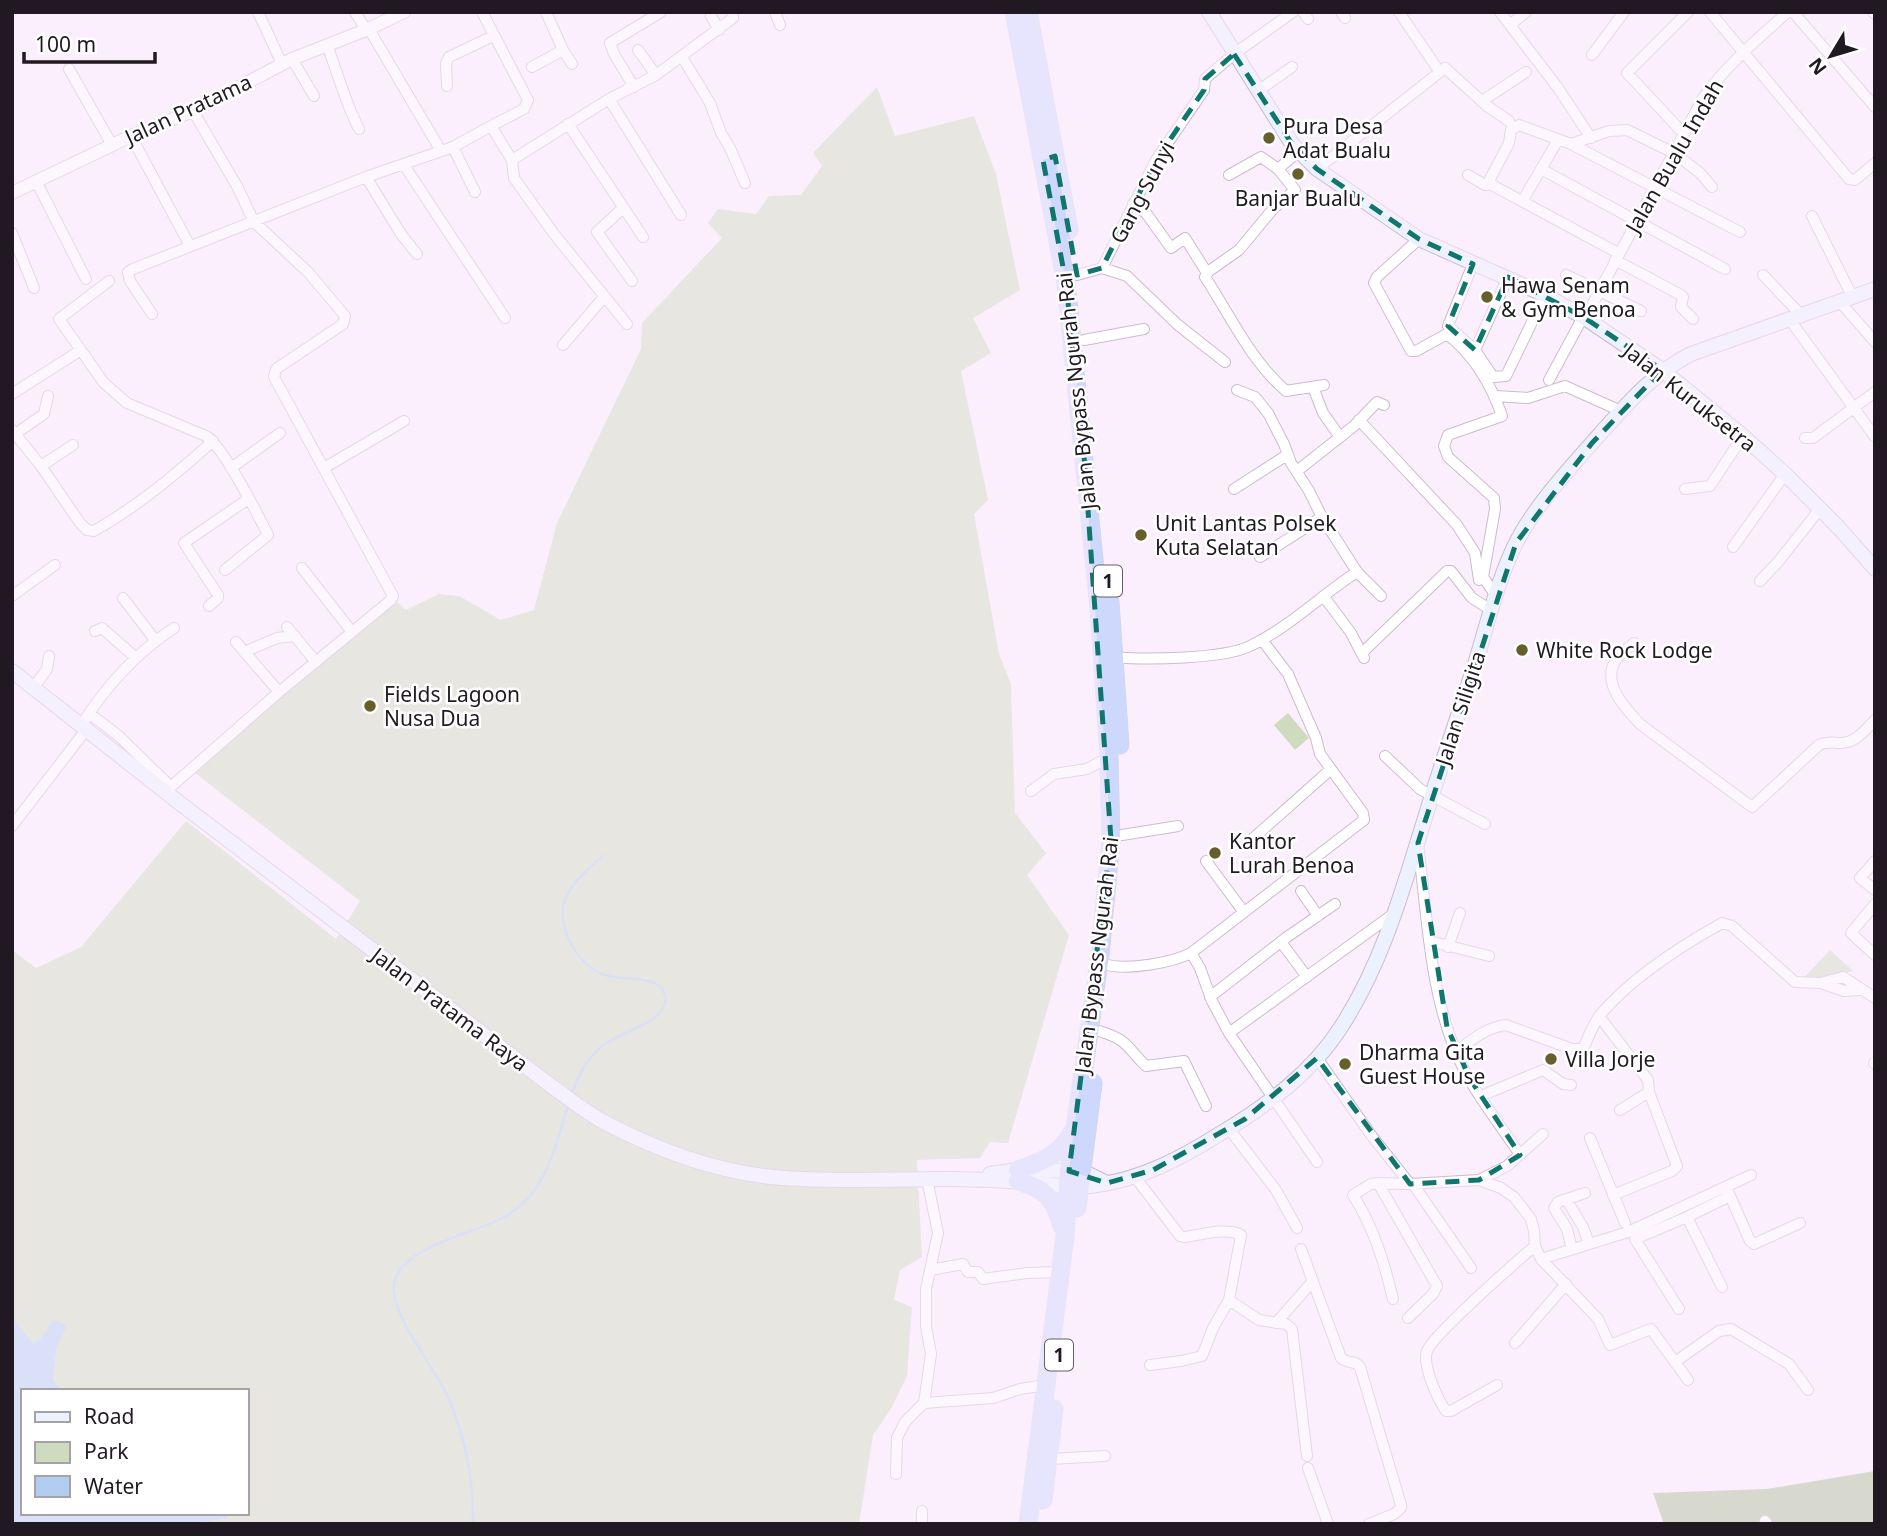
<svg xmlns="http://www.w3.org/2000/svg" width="1887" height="1536" font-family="'Noto Sans',sans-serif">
	<rect width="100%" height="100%" fill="#fbeffd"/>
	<path fill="#cfdbbf" d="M 877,87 L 895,136 L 974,116 L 996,174 L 1020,290 L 973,318 L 991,353 L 961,371 L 988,500 L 974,514 L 999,654 L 1011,684 L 1015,813 L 1046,853 L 1027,875 L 1069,935 L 1008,1143 L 990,1142 L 980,1158 L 917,1160 L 922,1257 L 900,1270 L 894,1300 L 912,1307 L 907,1376 L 892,1407 L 873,1435 L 859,1524 L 199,1524 L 200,1522 L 227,1519 L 229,1513 L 247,1513 L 247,1391 L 62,1391 L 53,1380 L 57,1347 L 40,1340 L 33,1343 L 12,1317 L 12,950 L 36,968 L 81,947 L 186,821 L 336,939 L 360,901 L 190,769 L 333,651 L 397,602 L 406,610 L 439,594 L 459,596 L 501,620 L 534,610 L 557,523 L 641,349 L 642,323 L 722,238 L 708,223 L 718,209 L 756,214 L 769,196 L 801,195 L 822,166 L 813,153 Z
		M 1288,713 L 1309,738 L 1295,750 L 1274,725 Z
		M 1830,950 L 1853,971 L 1826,978 L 1802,980 Z"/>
	<path fill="#acbd96" d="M 1875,1471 L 1875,1524 L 1664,1524 L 1653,1493 L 1767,1489 Z"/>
	<path fill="#b1cef0" d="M 12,1317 L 33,1343 L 40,1340 L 53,1320 L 67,1325 L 57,1347 L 53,1380 L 62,1391 L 23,1391 L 23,1513 L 160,1513 L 162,1515 L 229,1513 L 227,1519 L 200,1522 L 199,1524 L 12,1524 Z"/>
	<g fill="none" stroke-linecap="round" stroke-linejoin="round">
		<path stroke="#b1cef0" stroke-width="2.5" d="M 572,1093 C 578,1076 587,1059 601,1047 C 620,1030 660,1027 666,1000 C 665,991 662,987 654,983 C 639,977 620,980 605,975 C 591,970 580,960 573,947 C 548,904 571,884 603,856
			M 473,1524 C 474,1482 465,1438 449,1399 C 436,1369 390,1315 394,1285 C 397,1249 471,1234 498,1220 C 508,1216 517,1209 524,1202 C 550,1178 557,1139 568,1106"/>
		<g stroke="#cdbad0" stroke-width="12">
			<path id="minor" d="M 258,12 L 282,64
				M 355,12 L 366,30
				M 482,12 L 528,100 L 524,109 L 491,126
				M 775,12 L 780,25
				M 1303,12 L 1308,19
				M 1341,12 L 1345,18
				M 1399,12 L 1439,71
				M 1500,12 L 1558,88 L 1591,138
				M 1710,12 L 1849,179 L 1855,180 L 1875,163
				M 1793,12 L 1875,107
				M 1873,12 L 1875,14
				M 711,16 L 719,30
				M 1510,25 L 1526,12
				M 369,29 L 441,151
				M 327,45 C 338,74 345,102 359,129
				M 563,50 L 572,64
				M 638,50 L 656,75
				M 1592,55 L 1624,12
				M 682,57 L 710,103 L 721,133 L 730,148 L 745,183
				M 292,59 L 314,96
				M 532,67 L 563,50 L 546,12
				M 69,69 L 112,145
				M 447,86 L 446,63 L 449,57 L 493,36
				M 634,87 L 614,54 L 610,43 L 661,12
				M 1258,91 L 1292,67
				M 609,99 L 681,215
				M 1482,101 L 1526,72
				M 568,124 L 643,237
				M 1684,134 L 1627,73 L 1688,12
				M 131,136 L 190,246
				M 1571,144 L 1740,232
				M 453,147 L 475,192
				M 512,160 L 609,99 L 656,75 L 733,18 L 732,12
				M 404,165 L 505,318
				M 1278,169 L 1295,190 L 1273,209 L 1239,250 L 1209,271 L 1205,277 C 1230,315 1251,361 1286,391 L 1324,385
				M 1317,169 L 1445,68 L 1487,106 L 1509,121
				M 1541,169 L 1725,269
				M 1229,175 L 1261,157 L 1278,169 L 1299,151
				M 1468,175 L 1485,185 L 1490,184
				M 366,177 L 401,234 L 417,254
				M 36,181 L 86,279
				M 1523,200 L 1558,140
				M 1133,204 L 1146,213 L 1171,248 L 1185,238 L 1207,273
				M 623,208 L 597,232 L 632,281
				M 1812,216 L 1853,298
				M 12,233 L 34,288
				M 1419,239 L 1377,277 L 1374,283 L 1411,351 L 1416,351 L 1447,334 C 1474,355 1491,384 1502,416 L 1448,435 L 1444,446 L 1448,457 L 1494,498 L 1495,509 L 1483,577 L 1496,596
				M 1618,253 L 1490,184 L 1490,179 L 1509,143 L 1511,130 L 1519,125 L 1571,144 L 1609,131 L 1627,130 L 1674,153 L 1700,173 L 1712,187
				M 1615,260 L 1681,295 L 1683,297 L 1681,307 L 1693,319
				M 1473,264 L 1448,326 L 1475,350 L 1493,377 L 1506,376 L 1545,295
				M 1102,268 L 1156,160 L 1204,90 L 1205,79 L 1234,54 L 1293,12
				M 1077,275 L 1102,268 L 1127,276 L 1178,325 L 1225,362
				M 1566,275 L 1641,311
				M 1763,275 L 1802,316
				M 109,281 L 59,319 L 104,383 L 127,403 L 206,436 C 223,446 258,515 268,535 L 225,570
				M 1840,302 L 1875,342
				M 152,314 L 130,281 L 128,272 L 133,269 L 366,177 L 453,147 L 491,126 L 512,160 L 514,178 L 554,234 L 627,324
				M 1585,318 L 1703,98 C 1727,65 1757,39 1788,12
				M 1790,320 L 1875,437
				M 1084,340 L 1144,329
				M 563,345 L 604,297
				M 1475,350 L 1508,277
				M 1549,380 L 1583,317
				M 1313,387 L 1323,413 L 1340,437
				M 1237,390 L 1255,397 L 1268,413 L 1284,444 L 1291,463 L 1309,491 L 1322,517 L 1357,572 L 1381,596
				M 12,394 L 81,350
				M 1495,396 L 1528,398 L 1565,386 L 1621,411
				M 1359,420 L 1457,525 L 1475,553 L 1479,580
				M 12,430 L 41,466 L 80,523 L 87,530 L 94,531 C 138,506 175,475 213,441
				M 15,434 L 44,414 L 48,396
				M 1805,438 L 1813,438 L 1875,392
				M 41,466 L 73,445
				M 231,468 L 280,433
				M 324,468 L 404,421
				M 1297,471 L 1354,426 L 1377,402 L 1384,405
				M 1234,489 L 1287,455
				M 1685,489 L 1710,486 L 1743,436
				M 1733,547 L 1785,474
				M 1260,557 L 1322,517
				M 302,568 L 352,632
				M 1760,581 L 1778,562 L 1820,509
				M 12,596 L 55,565
				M 1324,597 L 1351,633 L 1364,658
				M 123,598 L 155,640
				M 209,606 L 218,598 L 218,595 L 184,543 L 248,499
				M 287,627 L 316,662
				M 95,631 L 102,628 L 136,658
				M 236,642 L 279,692
				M 1634,643 C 1626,650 1614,658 1612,669 C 1607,690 1628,711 1640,724 L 1752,807 L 1819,745 C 1827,741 1833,743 1842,743 C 1857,742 1865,730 1875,720
				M 244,652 L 277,638 L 295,636
				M 1362,653 L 1447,571 L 1451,571 L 1472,598 L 1491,610
				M 1115,657 C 1145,660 1224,659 1250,646 C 1290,627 1321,595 1357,572
				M 34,687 L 47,669 L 49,656
				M 89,713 L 120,737 L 171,787
				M 81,726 C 104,688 137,652 174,628
				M 1385,756 L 1420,789 L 1485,824
				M 1031,791 L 1054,774 L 1087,769 L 1109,757
				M 165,792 L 279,692 L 391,600 L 393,596 L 274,377 L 276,369 L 343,324 L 345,316 L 308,272 L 254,222 L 238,188 L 193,111
				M 12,826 L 86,730
				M 1122,835 L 1178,826
				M 1249,842 L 1330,770
				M 1418,844 C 1427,913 1429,985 1455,1050 C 1470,1088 1498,1121 1520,1155
				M 1206,861 L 1243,911
				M 1875,861 L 1860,878 L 1875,890
				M 1301,891 L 1318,916
				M 1875,904 L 1851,933 L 1875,955
				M 1429,941 L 1489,956
				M 1281,942 L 1307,977
				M 1448,947 L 1460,913
				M 1191,953 L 1200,968 L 1212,1001 L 1229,1033 L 1317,1162
				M 1107,965 C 1130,970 1171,963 1191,953 L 1364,820 L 1363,813 L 1320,754 L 1316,738 L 1288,674 L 1262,640
				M 1821,983 L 1844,991 L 1860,990
				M 1210,997 L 1287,937 L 1335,904
				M 1599,1016 L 1648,1080 L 1649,1092 L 1677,1166 L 1672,1171 L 1613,1195
				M 1099,1031 C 1129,1040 1126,1047 1146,1066 L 1184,1061 L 1206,1106
				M 1229,1033 L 1396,912
				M 1456,1052 C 1471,1040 1487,1027 1506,1025 L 1572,1049 L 1583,1049 C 1588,1038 1593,1024 1600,1015 C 1631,978 1681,946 1722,923 L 1732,926 L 1795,982 L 1821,983 L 1843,977 L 1875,998
				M 1317,1058 L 1371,1135 L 1410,1184
				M 1874,1063 L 1875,1064
				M 1481,1096 L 1543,1070 L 1563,1084 L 1571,1085
				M 1620,1110 L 1649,1092
				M 1229,1129 L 1276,1190 L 1297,1228
				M 1590,1138 L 1625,1223
				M 1135,1177 L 1180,1236 L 1184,1237 C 1201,1235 1226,1227 1241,1235 L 1229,1300 L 1213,1328 L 1202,1356 L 1181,1361 L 1150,1365
				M 1479,1180 L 1507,1166 L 1543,1134
				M 1378,1183 L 1437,1286 L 1433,1294 L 1408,1318
				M 1413,1184 L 1471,1268
				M 1727,1189 L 1750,1241 L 1754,1244 L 1800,1223
				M 1566,1199 L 1583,1227 L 1589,1244
				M 1687,1217 L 1722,1287
				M 1301,1249 L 1341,1358 C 1347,1364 1356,1360 1360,1367 L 1401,1505 L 1401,1508 L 1394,1514 L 1369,1524
				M 1572,1249 L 1567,1229 L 1554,1208 L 1558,1202 L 1585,1193
				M 1541,1259 L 1628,1232 L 1751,1175
				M 931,1270 L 963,1264 L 968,1272 L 978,1272 L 983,1279 L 1027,1273 L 1060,1272
				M 1393,1299 C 1384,1262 1374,1228 1353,1195 L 1371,1184 L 1378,1183 L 1410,1184 L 1479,1180 L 1501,1188 L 1514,1197 L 1531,1219 L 1534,1231 L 1535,1246 L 1541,1259 L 1598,1319 L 1610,1345 L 1651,1329 L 1688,1380
				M 1229,1300 L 1259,1320 L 1286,1324 L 1292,1329 L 1307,1456
				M 1679,1309 L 1635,1239 L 1687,1217 L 1730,1196
				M 1276,1323 L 1313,1281
				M 1515,1343 L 1566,1284
				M 1675,1362 L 1719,1331 L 1731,1329 L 1789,1364 L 1808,1390
				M 1497,1385 L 1451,1411 L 1446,1411 C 1438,1400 1422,1365 1427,1351 C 1432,1336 1518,1260 1535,1246
				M 924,1403 L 993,1398 L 1020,1389 L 1045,1385
				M 1049,1459 L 1105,1456
				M 1308,1468 L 1328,1524
				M 896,1474 L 897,1438 L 905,1422 L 924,1403 L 931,1354 L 926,1326 L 926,1289 L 938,1233 L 927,1179
				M 1765,1521 L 1767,1524
				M 922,1524 L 922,1511"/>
		</g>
		<g stroke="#cdbad0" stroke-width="14">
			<path id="tertiary" d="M 12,193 L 131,136 L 193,111 L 292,59 L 366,30 L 404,12"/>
		</g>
		<g stroke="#cdbad0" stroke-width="16">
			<path id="secondary" d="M 1209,12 L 1292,144 L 1317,169 L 1419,239 L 1545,295 L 1585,318 L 1662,370 L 1743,436 L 1785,474 L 1839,528 L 1875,569
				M 12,671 L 177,801 L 550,1085 C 567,1097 585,1112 604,1122 C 659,1151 722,1174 784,1178 C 839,1182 894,1179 949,1179 C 973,1179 999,1180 1023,1182 C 1047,1184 1074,1189 1097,1185 C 1142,1179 1181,1158 1218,1135 C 1265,1107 1312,1073 1341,1027 C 1382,964 1402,892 1424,821 C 1440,768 1458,716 1475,664 C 1487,625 1499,575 1518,539 C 1538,502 1571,467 1599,435 C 1627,404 1653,373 1691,354 L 1875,289
				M 990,1174 L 1018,1170 L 1082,1171 L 1107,1183"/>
		</g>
		<g stroke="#d7d6d7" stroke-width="19">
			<path id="trunk" d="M 1014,12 L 1066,283 L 1099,608 L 1109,757 L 1111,840 L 1100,955 L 1069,1171 L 1065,1236 L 1028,1524
				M 1028,12 L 1069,230
				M 1110,602 L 1120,745
				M 1018,1170 C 1040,1162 1059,1156 1071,1134
				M 1018,1181 C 1045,1189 1055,1198 1062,1226
				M 1077,1208 L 1093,1083
				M 1043,1500 L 1054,1409"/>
		</g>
		<use href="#minor" stroke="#fff" stroke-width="10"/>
		<use href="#tertiary" stroke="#fff" stroke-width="12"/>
		<use href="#secondary" stroke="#ecf1fe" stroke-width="14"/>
		<use href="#trunk" stroke="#ced8fc" stroke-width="18"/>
	</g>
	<path d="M0 0H1887V1536H0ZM 1234,54 L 1292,144 L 1317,169 L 1419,239 L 1473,264 L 1448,326 L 1475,350 L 1508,277 L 1585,318 L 1662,370 L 1592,443 L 1516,543 L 1418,843 L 1447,1027 L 1470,1079 L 1520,1155 L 1479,1180 L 1410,1184 L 1317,1058 L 1245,1119 L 1153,1170 L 1107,1183 L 1069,1171 L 1111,840 L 1085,467 L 1066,283 L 1043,160 L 1055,156 L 1077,275 L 1102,268 L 1156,160 L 1204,90 L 1205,79 Z" fill="#fbeffd" fill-opacity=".55" fill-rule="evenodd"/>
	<path fill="none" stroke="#0f766e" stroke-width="5" stroke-dasharray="14 9" stroke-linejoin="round" d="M 1234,54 L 1292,144 L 1317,169 L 1419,239 L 1473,264 L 1448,326 L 1475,350 L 1508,277 L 1585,318 L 1662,370 L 1592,443 L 1516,543 L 1418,843 L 1447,1027 L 1470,1079 L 1520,1155 L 1479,1180 L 1410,1184 L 1317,1058 L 1245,1119 L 1153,1170 L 1107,1183 L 1069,1171 L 1111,840 L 1085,467 L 1066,283 L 1043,160 L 1055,156 L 1077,275 L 1102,268 L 1156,160 L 1204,90 L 1205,79 Z"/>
	<g fill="#665e2b" stroke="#fff" stroke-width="2.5">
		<circle cx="1269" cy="138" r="7"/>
		<circle cx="1298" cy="174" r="7"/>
		<circle cx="1487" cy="297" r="7"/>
		<circle cx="1141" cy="535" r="7"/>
		<circle cx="1522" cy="650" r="7"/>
		<circle cx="370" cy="706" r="7"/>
		<circle cx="1215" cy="853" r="7"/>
		<circle cx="1551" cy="1059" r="7"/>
		<circle cx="1345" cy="1064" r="7"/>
	</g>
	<g text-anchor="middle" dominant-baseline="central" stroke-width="5" stroke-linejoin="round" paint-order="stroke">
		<g fill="#fff" stroke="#635e64" stroke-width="2">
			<rect x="1094" y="565.5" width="28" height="31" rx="5"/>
			<rect x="1045" y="1339.5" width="28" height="31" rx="5"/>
		</g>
		<g font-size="19" font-weight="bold" fill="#201921">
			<text x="1108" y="581">1</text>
			<text x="1059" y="1355">1</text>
		</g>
		<g font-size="21" fill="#201921" stroke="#fff">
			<text transform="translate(188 109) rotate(-25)">Jalan Pratama</text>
			<text transform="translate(1674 156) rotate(-60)">Jalan Bualu Indah</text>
			<text transform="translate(1142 192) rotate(-62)">Gang Sunyi</text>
			<text transform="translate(1076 391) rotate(-96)">Jalan Bypass Ngurah Rai</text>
			<text transform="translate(1690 397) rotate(38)">Jalan Kuruksetra</text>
			<text transform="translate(1460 708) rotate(-72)">Jalan Siligita</text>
			<text transform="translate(1096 955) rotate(-83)">Jalan Bypass Ngurah Rai</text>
			<text transform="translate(450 1009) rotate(37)">Jalan Pratama Raya</text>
		</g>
		<g font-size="21" fill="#201921" stroke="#fff" text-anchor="start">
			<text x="1283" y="126">Pura Desa<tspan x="1283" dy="24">Adat Bualu</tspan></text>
			<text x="1298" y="198" text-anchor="middle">Banjar Bualu</text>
			<text x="1501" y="285">Hawa Senam<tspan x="1501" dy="24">&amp; Gym Benoa</tspan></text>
			<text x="1155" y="523">Unit Lantas Polsek<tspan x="1155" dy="24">Kuta Selatan</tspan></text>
			<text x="1536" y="650">White Rock Lodge</text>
			<text x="384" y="694">Fields Lagoon<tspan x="384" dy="24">Nusa Dua</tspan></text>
			<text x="1229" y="841">Kantor<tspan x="1229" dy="24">Lurah Benoa</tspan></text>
			<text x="1359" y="1052">Dharma Gita<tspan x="1359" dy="24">Guest House</tspan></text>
			<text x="1565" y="1059">Villa Jorje</text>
		</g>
	</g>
	<rect width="1887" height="1536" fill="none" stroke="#201921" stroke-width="28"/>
	<rect x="21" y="1389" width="228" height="126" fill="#ffffff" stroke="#a6a3a6" stroke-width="2"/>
	<rect x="35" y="1412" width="35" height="10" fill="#ecf1fe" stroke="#a6a3a6" stroke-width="2"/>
	<text x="84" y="1424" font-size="21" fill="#201921">Road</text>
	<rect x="35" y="1442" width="35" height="21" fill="#cfdbbf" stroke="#a6a3a6" stroke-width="2"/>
	<text x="84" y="1459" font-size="21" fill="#201921">Park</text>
	<rect x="35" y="1476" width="35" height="21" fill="#b1cef0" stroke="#a6a3a6" stroke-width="2"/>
	<text x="84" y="1494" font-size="21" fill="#201921">Water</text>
	<g transform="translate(1831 56) rotate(232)" stroke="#ffffff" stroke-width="5" paint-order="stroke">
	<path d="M0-5L12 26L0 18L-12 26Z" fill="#201921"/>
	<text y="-10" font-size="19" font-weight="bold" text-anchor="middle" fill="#201921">N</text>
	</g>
	<path d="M24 52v10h131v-10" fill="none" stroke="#201921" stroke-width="3.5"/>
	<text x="35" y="52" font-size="21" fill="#201921" stroke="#ffffff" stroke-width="5" paint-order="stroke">100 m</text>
</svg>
